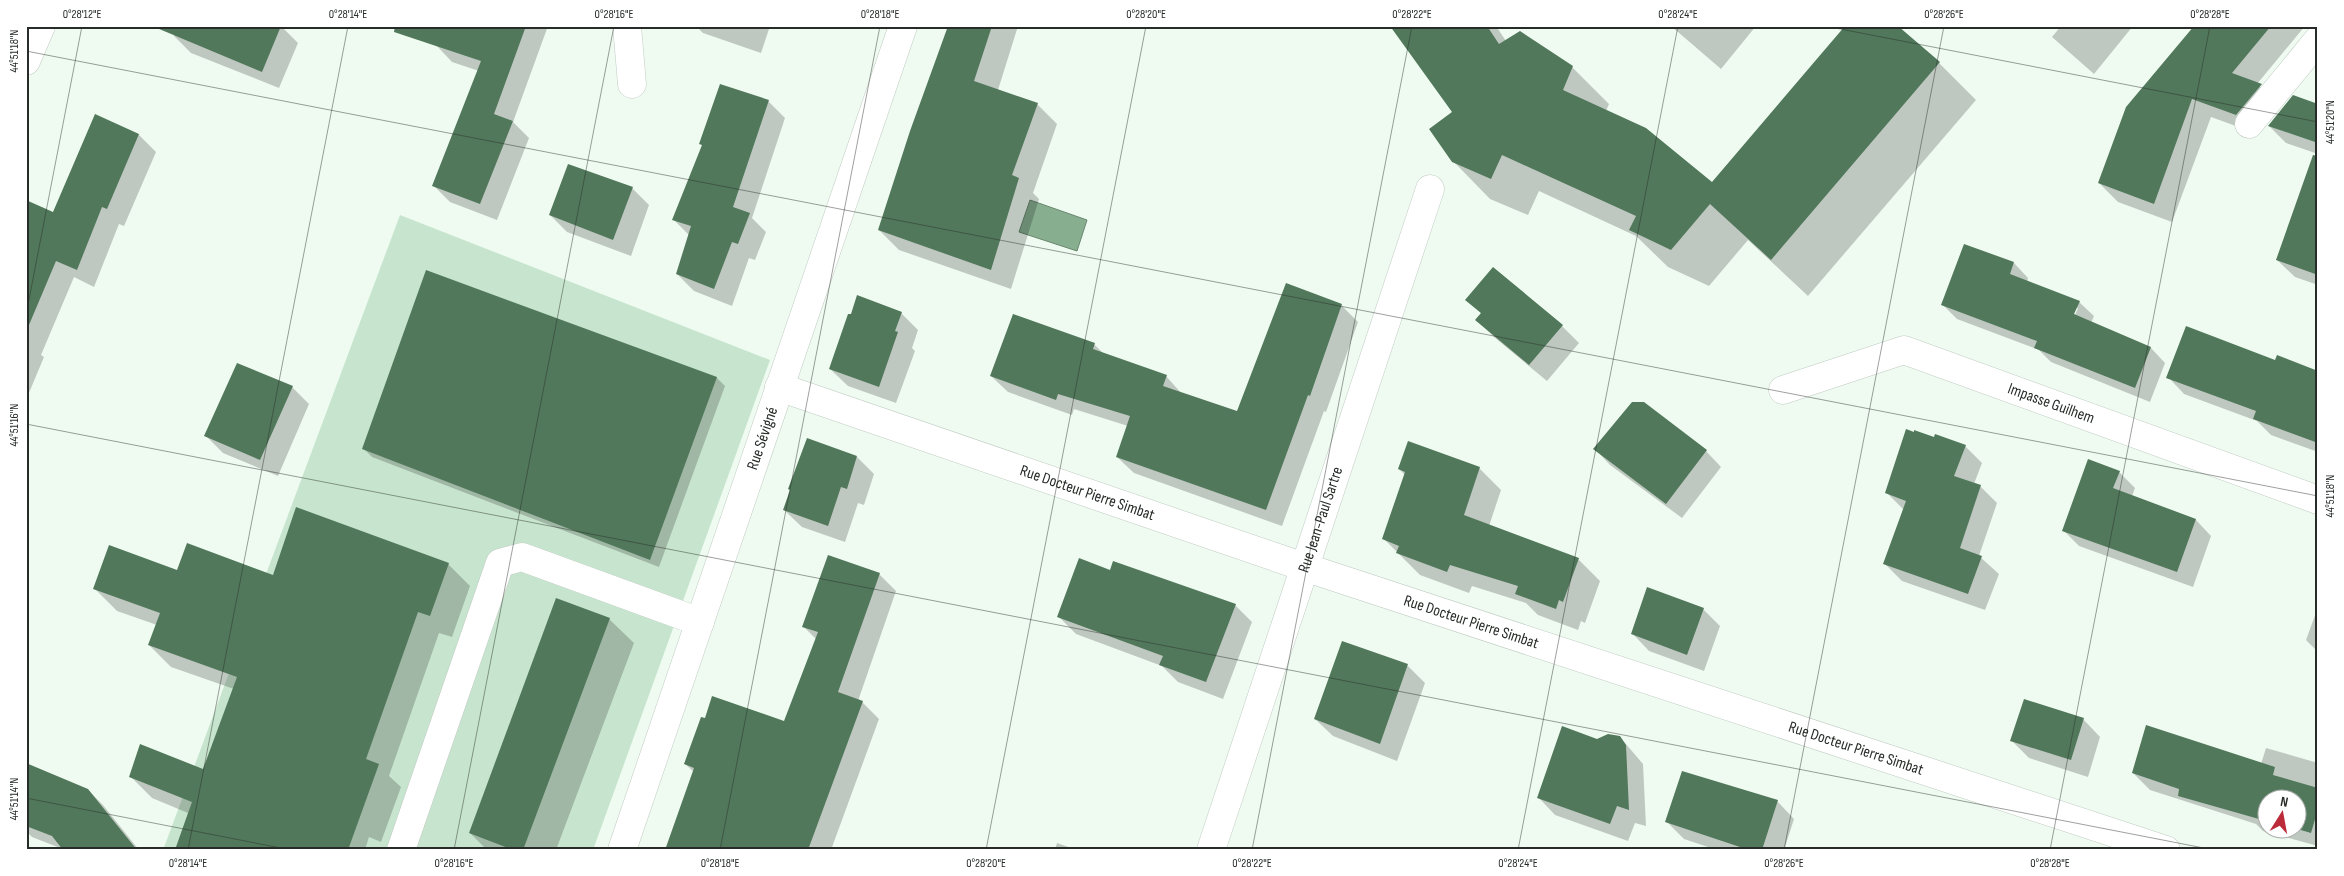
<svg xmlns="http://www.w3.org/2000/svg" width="2344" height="876" font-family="'Sofia Sans Condensed',sans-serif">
	<rect width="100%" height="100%" fill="#effbf1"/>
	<path fill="#c7e5ce" d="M 400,215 L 770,360 L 593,850 L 163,850 Z"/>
	<path fill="#86ae8f" stroke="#6a8770" d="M 1030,200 L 1087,220 L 1077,251 L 1019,232 Z"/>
	<path fill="#0003" fill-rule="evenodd" d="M 178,26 L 281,26 L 298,43 L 279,88 L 191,53 L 174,36 Z
		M 442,26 L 548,26 L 513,122 L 529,138 L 497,220 L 450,202 L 434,186 L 479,71 L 452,62 L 436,45 Z
		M 696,26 L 770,26 L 761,53 L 703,33 Z
		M 950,26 L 1018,26 L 998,90 L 1037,104 L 1057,124 L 1033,193 L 1039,199 L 1011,289 L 899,250 L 879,230 Z
		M 1392,26 L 1496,26 L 1506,41 L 1572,67 L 1609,104 L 1606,111 L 1712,184 L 1939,63 L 1976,100 L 1808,296 L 1748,240 L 1709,286 L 1668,267 L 1636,236 L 1539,191 L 1528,215 L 1490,199 L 1453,161 L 1454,113 Z
		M 1671,26 L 1756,26 L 1721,69 Z
		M 2061,26 L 2133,26 L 2094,74 L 2052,37 Z
		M 2195,26 L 2305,26 L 2257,84 L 2279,104 L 2255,133 L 2211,117 L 2172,222 L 2118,202 L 2099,183 Z
		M 768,101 L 785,118 L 752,218 L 766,232 L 755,260 L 749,258 L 732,306 L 694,291 L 677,274 L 689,235 L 674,220 L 703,146 L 700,143 Z
		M 2318,106 L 2318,154 L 2286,143 L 2269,126 Z
		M 96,116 L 139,135 L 156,152 L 124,226 L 119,224 L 94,287 L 74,277 L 41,355 L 44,357 L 26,400 L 26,215 L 54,213 Z
		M 2318,182 L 2318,285 L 2295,277 L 2277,260 Z
		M 632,188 L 649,205 L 631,256 L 567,232 L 550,215 Z
		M 2014,263 L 2028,278 L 2027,282 L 2079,302 L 2094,316 L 2091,323 L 2151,348 L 2165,363 L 2150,402 L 2051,362 L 2039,350 L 1957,319 L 1943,305 ZM 2075,308 L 2078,308 L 2073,320 L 2071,319 Z
		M 426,272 L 717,378 L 725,386 L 659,567 L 372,457 L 364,449 Z
		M 1467,300 L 1562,326 L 1579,343 L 1547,381 L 1494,337 L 1477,320 L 1482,314 Z
		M 1341,305 L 1358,322 L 1326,412 L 1324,411 L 1282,526 L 1134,473 L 1117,457 L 1128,426 L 1074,409 L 1072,415 L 1008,392 L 991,376 L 1094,344 L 1104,354 L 1166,376 L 1182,394 L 1238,413 Z
		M 901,313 L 918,330 L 912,348 L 915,351 L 896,403 L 848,386 L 830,369 Z
		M 2276,361 L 2318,371 L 2318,452 L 2271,435 L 2257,421 L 2184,394 L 2168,377 Z
		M 292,387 L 309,404 L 278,476 L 223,453 L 206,436 Z
		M 1935,438 L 1965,446 L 1982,463 L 1974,484 L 1980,486 L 1997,503 L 1979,556 L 1999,574 L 1985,610 L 1902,581 L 1885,564 L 1904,510 L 1886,492 Z
		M 1595,449 L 1706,451 L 1721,467 L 1682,518 L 1610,465 Z
		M 857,457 L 874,474 L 864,505 L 858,503 L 845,542 L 802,527 L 784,510 Z
		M 1479,468 L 1501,490 L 1489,526 L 1578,559 L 1600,581 L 1585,623 L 1581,621 L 1578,630 L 1538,615 L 1526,603 L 1472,586 L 1469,593 L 1420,575 L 1383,538 L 1405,475 L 1399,469 Z
		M 2119,472 L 2135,488 L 2132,496 L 2196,520 L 2211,536 L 2193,587 L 2079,546 L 2063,530 Z
		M 448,564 L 470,586 L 452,637 L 439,633 L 389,776 L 401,787 L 381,842 L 369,837 L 365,850 L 175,850 L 188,813 L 152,798 L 130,776 L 204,771 L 234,689 L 171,667 L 149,645 L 157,625 L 117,611 L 95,589 L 178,571 L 273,576 Z
		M 1111,572 L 1235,605 L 1252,622 L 1223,699 L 1178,682 L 1162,666 L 1076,634 L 1059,617 Z
		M 879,574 L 896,591 L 858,701 L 862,702 L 879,719 L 831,850 L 667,850 L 694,772 L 685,764 L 785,723 L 817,640 L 803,626 Z
		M 2318,607 L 2318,652 L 2306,640 Z
		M 1703,609 L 1720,626 L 1704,671 L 1649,651 L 1632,633 Z
		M 609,619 L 634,643 L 556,850 L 487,850 L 470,833 Z
		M 1343,643 L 1408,666 L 1425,683 L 1397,761 L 1333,736 L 1315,719 Z
		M 2083,719 L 2100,737 L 2088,777 L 2029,758 L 2012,741 Z
		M 1620,737 L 1643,764 L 1646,826 L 1635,823 L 1628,841 L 1555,815 L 1538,797 L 1597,741 Z
		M 2266,748 L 2318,763 L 2318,846 L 2263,831 L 2256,824 L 2150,790 L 2133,773 L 2261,764 ZM 2266,798 L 2296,798 L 2296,828 L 2266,828 Z
		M 26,765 L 88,790 L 103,805 L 139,850 L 65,850 L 32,837 L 26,831 Z
		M 1777,801 L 1794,819 L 1784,850 L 1717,850 L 1684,839 L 1667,822 Z
		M 1057,843 L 1077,850 L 1055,850 Z"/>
	<path fill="#51785b" d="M 152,26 L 281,26 L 262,72 Z
		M 395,26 L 526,26 L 494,114 L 513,121 L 480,204 L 432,186 L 481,61 L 394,32 Z
		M 948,26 L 992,26 L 974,81 L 1038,103 L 1012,175 L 1019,178 L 991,270 L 878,230 L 910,131 Z
		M 1390,26 L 1487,26 L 1499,44 L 1520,31 L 1573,66 L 1563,90 L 1646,128 L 1712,182 L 1845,26 L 1898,26 L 1940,62 L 1771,260 L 1710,204 L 1671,250 L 1629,230 L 1636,216 L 1502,155 L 1491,179 L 1452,162 L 1429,129 L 1452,112 Z
		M 2194,26 L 2271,26 L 2232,73 L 2262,84 L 2236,115 L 2192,99 L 2154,204 L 2098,183 L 2126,107 Z
		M 720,84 L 769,100 L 733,207 L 750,213 L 738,244 L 732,242 L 714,289 L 676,274 L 691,226 L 672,220 L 702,145 L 699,144 Z
		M 2293,95 L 2318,104 L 2318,143 L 2268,126 Z
		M 95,114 L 139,134 L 107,209 L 102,207 L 77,270 L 56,261 L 26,332 L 26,200 L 53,212 Z
		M 2313,155 L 2318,156 L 2318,275 L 2276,260 Z
		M 568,164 L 633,187 L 613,240 L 549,215 Z
		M 1964,244 L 2014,262 L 2010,274 L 2080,301 L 2074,314 L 2151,347 L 2135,388 L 2034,348 L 2037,341 L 1941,305 Z
		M 1493,267 L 1563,325 L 1529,365 L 1475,320 L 1481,313 L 1465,300 Z
		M 426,270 L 717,377 L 650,560 L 362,449 Z
		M 1286,283 L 1342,304 L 1310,396 L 1308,395 L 1266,510 L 1116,457 L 1130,416 L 1058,394 L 1056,400 L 990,376 L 1013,314 L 1095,343 L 1093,349 L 1167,375 L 1163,386 L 1237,411 Z
		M 857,295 L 902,312 L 895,331 L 898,332 L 879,387 L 829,369 L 848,314 L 851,314 Z
		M 2186,326 L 2275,360 L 2277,355 L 2318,371 L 2318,443 L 2253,419 L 2256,411 L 2166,378 Z
		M 237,363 L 293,386 L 260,460 L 204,436 Z
		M 1632,402 L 1644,402 L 1707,450 L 1666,504 L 1593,449 Z
		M 1906,429 L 1914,432 L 1914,430 L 1934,437 L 1935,434 L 1966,445 L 1954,476 L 1981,485 L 1960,548 L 1982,556 L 1968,594 L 1883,564 L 1906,501 L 1885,493 Z
		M 807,438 L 857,456 L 847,489 L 841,487 L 828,526 L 783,510 L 790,490 L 788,489 Z
		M 1408,441 L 1480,467 L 1464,515 L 1579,558 L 1563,602 L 1559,600 L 1556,609 L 1515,594 L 1518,586 L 1450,565 L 1447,572 L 1396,553 L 1399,546 L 1382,539 L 1405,472 L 1398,469 Z
		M 2088,459 L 2120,471 L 2113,488 L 2196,519 L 2177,572 L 2062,531 Z
		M 296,507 L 449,563 L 430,616 L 418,612 L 366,759 L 379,764 L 348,850 L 175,850 L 192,802 L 129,777 L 140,744 L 203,769 L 237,677 L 148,645 L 160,613 L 93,589 L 109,545 L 177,570 L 187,543 L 273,575 Z
		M 828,555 L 880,573 L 838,692 L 863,701 L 808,850 L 665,850 L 694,768 L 684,764 L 701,717 L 705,718 L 712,696 L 784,721 L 818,632 L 802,627 Z
		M 1079,558 L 1110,570 L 1113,561 L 1236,604 L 1206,682 L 1159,665 L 1163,656 L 1057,617 Z
		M 1647,587 L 1704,608 L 1687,655 L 1631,634 Z
		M 556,598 L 610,618 L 523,850 L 513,850 L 469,833 Z
		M 1342,641 L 1408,664 L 1380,744 L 1314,719 Z
		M 2024,699 L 2084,718 L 2071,760 L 2010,741 Z
		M 2146,725 L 2275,767 L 2273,775 L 2318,788 L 2318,809 L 2311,833 L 2294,828 L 2296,828 L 2296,798 L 2266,798 L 2266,821 L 2178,796 L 2179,789 L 2132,773 Z
		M 1562,726 L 1597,739 L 1608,734 L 1620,736 L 1626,745 L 1629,810 L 1617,806 L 1610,824 L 1537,798 Z
		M 26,763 L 88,789 L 137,850 L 63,850 L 52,836 L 26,826 Z
		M 1682,771 L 1778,800 L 1762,850 L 1749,850 L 1665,822 Z"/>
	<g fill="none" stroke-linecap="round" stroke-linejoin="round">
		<g stroke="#c0ccc3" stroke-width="29">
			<g id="minor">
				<path d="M 627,26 L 632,84"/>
				<path d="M 26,61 L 41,26"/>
				<path d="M 2249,124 L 2318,40"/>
				<path id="s1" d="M 779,387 L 1304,567 L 2166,850"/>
				<path id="s2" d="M 1783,390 L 1904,350 L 2318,500"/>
				<path d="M 401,850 L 500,563 L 522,557 L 700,622"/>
				<path id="s3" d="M 622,850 L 903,26"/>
				<path id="s4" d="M 1211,850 L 1430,189"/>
			</g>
		</g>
		<use href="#minor" stroke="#fff" stroke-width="28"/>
	</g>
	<path fill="none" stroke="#272c28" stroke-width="1" stroke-opacity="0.45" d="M 1825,26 L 2318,122M 26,51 L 2318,496M 26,315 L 82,26M 26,424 L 2214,850M 26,798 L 291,850M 188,850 L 348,26M 454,850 L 614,26M 720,850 L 880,26M 986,850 L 1146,26M 1252,850 L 1412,26M 1518,850 L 1678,26M 1784,850 L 1944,26M 2050,850 L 2210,26M 2316,850 L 2318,841"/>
	<g text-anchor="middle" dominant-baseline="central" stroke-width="5" stroke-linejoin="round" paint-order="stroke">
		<g font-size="16" fill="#272c28" stroke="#fff">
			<text stroke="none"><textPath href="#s2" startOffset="284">Impasse Guilhem</textPath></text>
			<text stroke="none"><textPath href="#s3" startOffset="435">Rue Sévigné</textPath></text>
			<text stroke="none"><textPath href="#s1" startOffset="326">Rue Docteur Pierre Simbat</textPath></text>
			<text stroke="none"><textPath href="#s4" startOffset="348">Rue Jean-Paul Sartre</textPath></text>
			<text stroke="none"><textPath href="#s1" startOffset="731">Rue Docteur Pierre Simbat</textPath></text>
			<text stroke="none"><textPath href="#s1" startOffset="1136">Rue Docteur Pierre Simbat</textPath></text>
		</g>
	</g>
	<rect width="2344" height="876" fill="none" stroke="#ffffff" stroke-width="55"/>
	<g transform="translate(2282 814) rotate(11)"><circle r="24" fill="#ffffff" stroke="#a9aba9"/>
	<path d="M0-4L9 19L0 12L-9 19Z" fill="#bc2b3a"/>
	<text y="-8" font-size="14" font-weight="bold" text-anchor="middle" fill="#272c28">N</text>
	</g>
	<rect x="28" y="28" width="2288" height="820" fill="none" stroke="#272c28" stroke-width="2"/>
	<g font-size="12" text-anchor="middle" fill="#272c28">
		<text x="82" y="18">0°28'12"E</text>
		<text x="348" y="18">0°28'14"E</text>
		<text x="614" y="18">0°28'16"E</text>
		<text x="880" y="18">0°28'18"E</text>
		<text x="1146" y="18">0°28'20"E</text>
		<text x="1412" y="18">0°28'22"E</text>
		<text x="1678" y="18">0°28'24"E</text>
		<text x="1944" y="18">0°28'26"E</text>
		<text x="2210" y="18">0°28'28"E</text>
		<text transform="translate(14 51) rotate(-90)" y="4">44°51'18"N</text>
		<text transform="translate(2330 122) rotate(-90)" y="4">44°51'20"N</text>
		<text transform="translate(14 425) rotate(-90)" y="4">44°51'16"N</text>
		<text transform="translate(2330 496) rotate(-90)" y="4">44°51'18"N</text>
		<text transform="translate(14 799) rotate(-90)" y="4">44°51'14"N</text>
		<text x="188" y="867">0°28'14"E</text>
		<text x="454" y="867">0°28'16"E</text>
		<text x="720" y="867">0°28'18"E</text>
		<text x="986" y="867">0°28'20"E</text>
		<text x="1252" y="867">0°28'22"E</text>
		<text x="1518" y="867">0°28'24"E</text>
		<text x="1784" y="867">0°28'26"E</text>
		<text x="2050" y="867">0°28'28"E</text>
	</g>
</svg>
